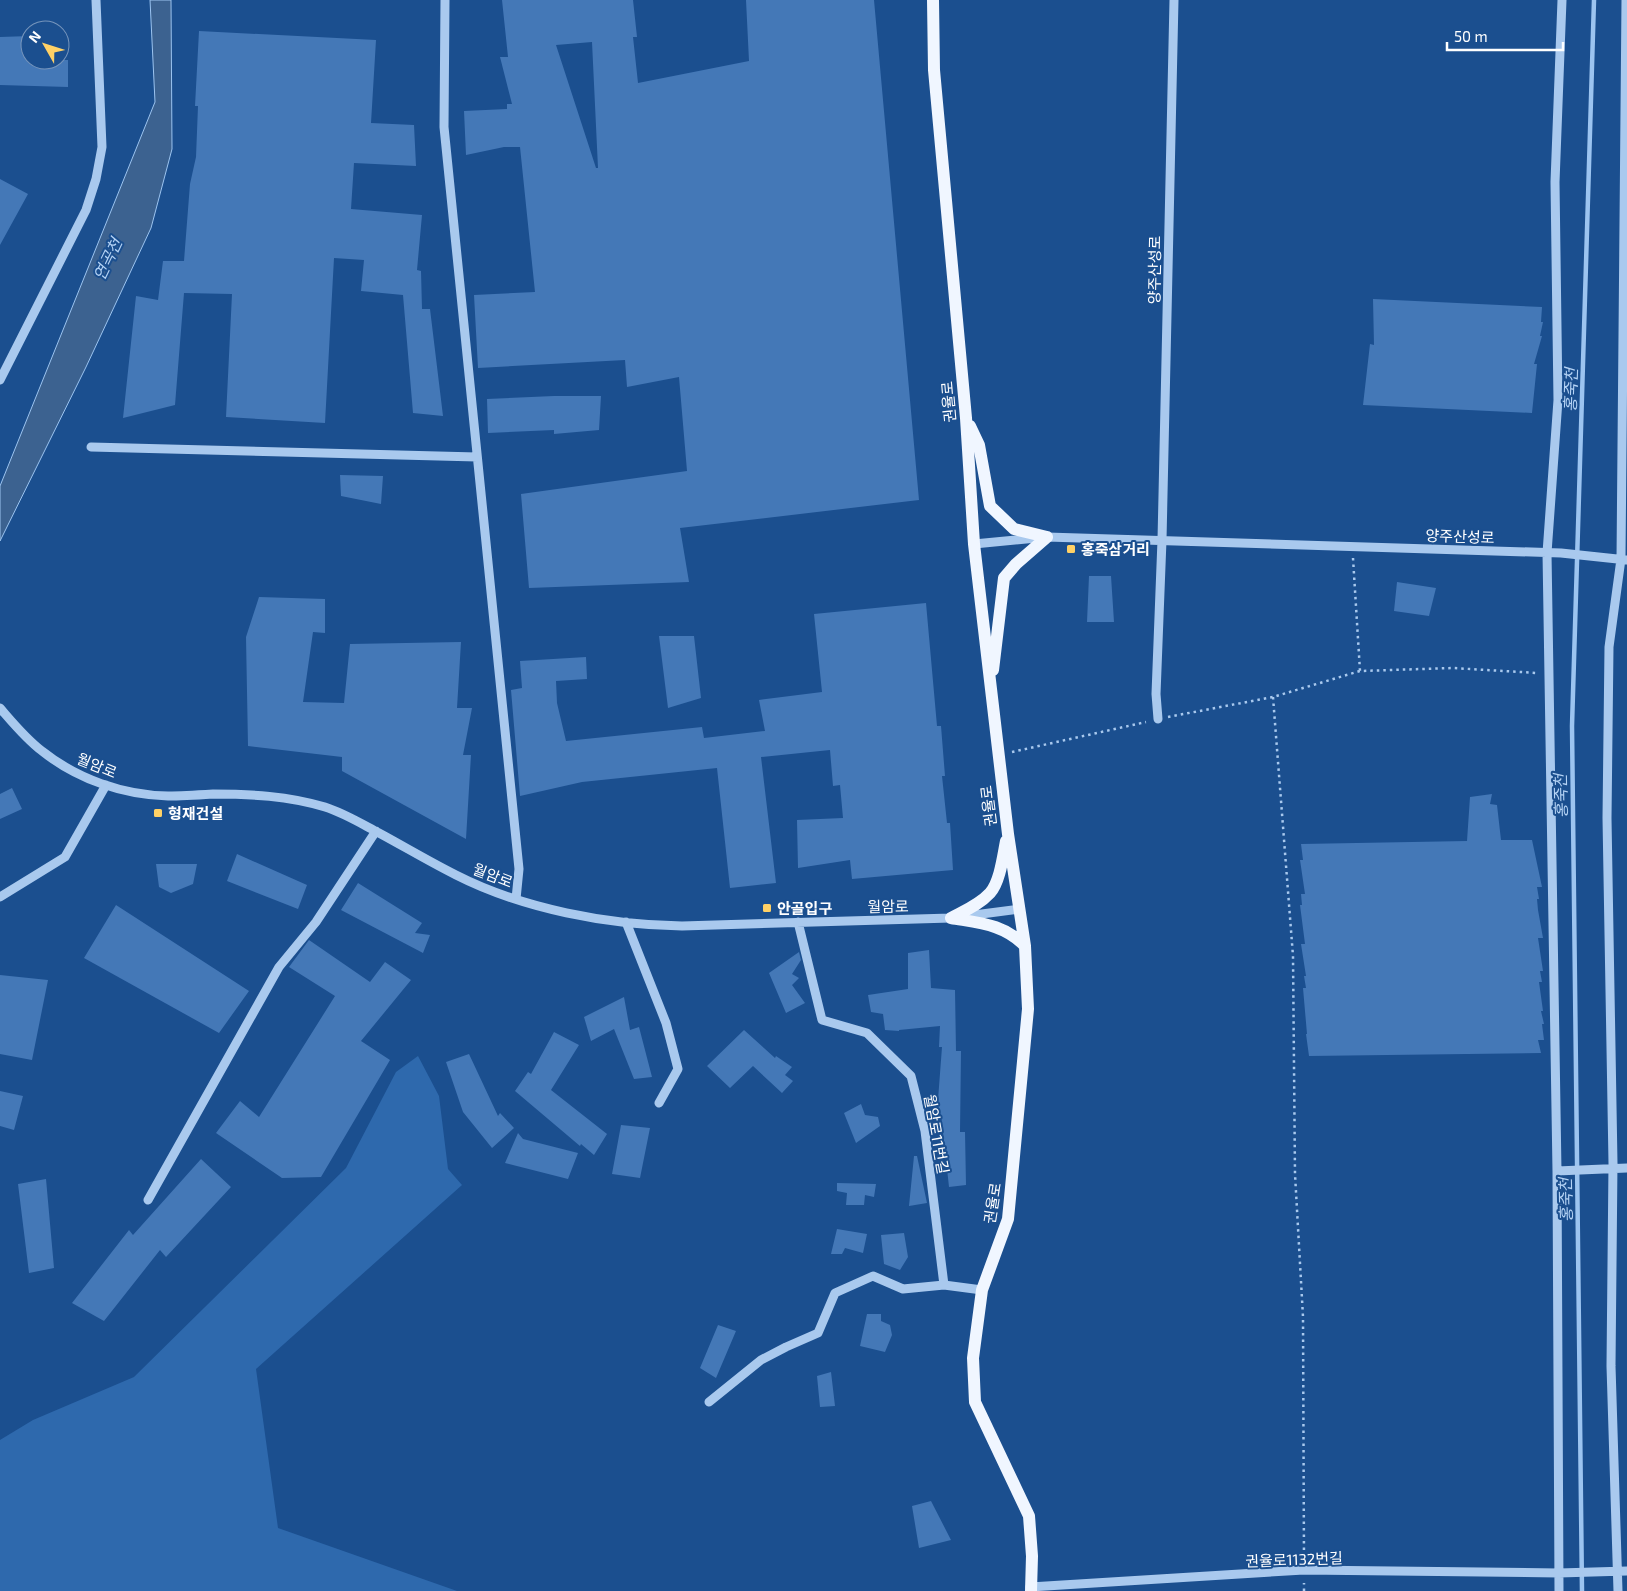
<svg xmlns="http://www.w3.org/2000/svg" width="1627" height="1591" font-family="'Exo 2','Noto Sans KR',sans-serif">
	<rect width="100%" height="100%" fill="#1b4f8f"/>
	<path fill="#2e69ad" d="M 418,1056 L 439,1096 L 448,1169 L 462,1185 L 256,1369 L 278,1528 L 457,1591 L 0,1591 L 0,1440 L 33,1420 L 134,1377 L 346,1168 L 396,1072 Z"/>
	<path fill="#3c6290" stroke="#9cc4f0" d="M 150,0 L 171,0 L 172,149 L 151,228 L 86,367 L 0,541 L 0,486 L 155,102 Z"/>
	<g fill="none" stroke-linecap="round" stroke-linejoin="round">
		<path stroke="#9cc4f0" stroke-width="4.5" d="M 1582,1591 L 1572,726 L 1594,0"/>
	</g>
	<path fill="#4478b7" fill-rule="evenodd" d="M 502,0 L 633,0 L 637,37 L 633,37 L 638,83 L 749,61 L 746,0 L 874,0 L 919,500 L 680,528 L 689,582 L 529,588 L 521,494 L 687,471 L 679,377 L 627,387 L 625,360 L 478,368 L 474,295 L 535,292 L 520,147 L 504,147 L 466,155 L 464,111 L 507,109 L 507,104 L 512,104 L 500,57 L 508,57 ZM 592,42 L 598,168 L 596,168 L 556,45 Z
		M 199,31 L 376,40 L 371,123 L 414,125 L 416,166 L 354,163 L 351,209 L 422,215 L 417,270 L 421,271 L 422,309 L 430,309 L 443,416 L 413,413 L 403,295 L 361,291 L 364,260 L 334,258 L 325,423 L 226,417 L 232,294 L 184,293 L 175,405 L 123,418 L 136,296 L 158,300 L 163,261 L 184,261 L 190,184 L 196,157 L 198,106 L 195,106 Z
		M 30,36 L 30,60 L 68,60 L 68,87 L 0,85 L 0,37 Z
		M 0,179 L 28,194 L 0,245 Z
		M 1373,299 L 1542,307 L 1541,322 L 1543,322 L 1540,336 L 1542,336 L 1534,364 L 1537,364 L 1532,413 L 1363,405 L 1370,344 L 1374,345 Z
		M 554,396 L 601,396 L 599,430 L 554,434 L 554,430 L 488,433 L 487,399 Z
		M 340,475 L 383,476 L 381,504 L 341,496 Z
		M 1089,576 L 1111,576 L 1114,622 L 1087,622 Z
		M 1397,582 L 1436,588 L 1429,616 L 1394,611 Z
		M 259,597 L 325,599 L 325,633 L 313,632 L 303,702 L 344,703 L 350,644 L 461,642 L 457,708 L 472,708 L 463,755 L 471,755 L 466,839 L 342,771 L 342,757 L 248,746 L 246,637 Z
		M 926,603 L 937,726 L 941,726 L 945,776 L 942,776 L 947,823 L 950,823 L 953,870 L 852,879 L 850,860 L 798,868 L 797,820 L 843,818 L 840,785 L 833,786 L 830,750 L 761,757 L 776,883 L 730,888 L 717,768 L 582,782 L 520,796 L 511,690 L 522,688 L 520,661 L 586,657 L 587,679 L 556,681 L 557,703 L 566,741 L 702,727 L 704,738 L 765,731 L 759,700 L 822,692 L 814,614 Z
		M 659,636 L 694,636 L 701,698 L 668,708 Z
		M 12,788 L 22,809 L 0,819 L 0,794 Z
		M 1492,794 L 1490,804 L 1497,805 L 1501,840 L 1532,840 L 1542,887 L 1537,887 L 1539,899 L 1537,899 L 1538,910 L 1543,938 L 1538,938 L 1543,971 L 1540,971 L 1542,982 L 1539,982 L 1543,1011 L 1541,1011 L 1544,1024 L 1542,1024 L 1544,1040 L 1538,1040 L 1541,1053 L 1309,1056 L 1306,1034 L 1307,1034 L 1303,988 L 1306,988 L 1304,976 L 1306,976 L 1301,944 L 1305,944 L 1300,905 L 1302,905 L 1301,894 L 1305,894 L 1300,860 L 1303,860 L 1301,844 L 1467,841 L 1470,797 Z
		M 237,854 L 307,885 L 298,909 L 227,881 Z
		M 156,864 L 197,864 L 193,884 L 171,893 L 159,887 Z
		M 358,883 L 422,923 L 415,933 L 430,935 L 423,953 L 341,910 Z
		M 116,905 L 249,991 L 219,1033 L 84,958 Z
		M 309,940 L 370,982 L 385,962 L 411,980 L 361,1041 L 390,1060 L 321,1177 L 282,1178 L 216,1133 L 240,1101 L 259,1117 L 335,996 L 289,967 Z
		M 929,950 L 931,988 L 955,990 L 956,1051 L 961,1051 L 960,1132 L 965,1132 L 966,1185 L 949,1187 L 941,1114 L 937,1113 L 942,1047 L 939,1047 L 940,1026 L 899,1030 L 899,1031 L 885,1030 L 883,1014 L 871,1012 L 868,995 L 908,989 L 908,953 Z
		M 799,952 L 801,960 L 792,974 L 799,978 L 792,985 L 805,1003 L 786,1013 L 769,973 Z
		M 0,975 L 48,980 L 32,1060 L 0,1054 Z
		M 624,997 L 630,1030 L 639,1027 L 652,1077 L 634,1079 L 614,1029 L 591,1041 L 584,1017 Z
		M 744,1030 L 775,1058 L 776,1056 L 792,1067 L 785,1075 L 793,1081 L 782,1093 L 753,1066 L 730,1088 L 707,1066 Z
		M 554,1032 L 579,1045 L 551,1090 L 607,1134 L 594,1155 L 581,1144 L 580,1146 L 515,1091 L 528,1072 L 531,1074 Z
		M 469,1054 L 498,1116 L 500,1113 L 514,1128 L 492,1148 L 463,1112 L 446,1062 Z
		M 0,1091 L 23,1096 L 14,1130 L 0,1126 Z
		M 861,1104 L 865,1115 L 878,1117 L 880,1126 L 856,1143 L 844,1113 Z
		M 621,1125 L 650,1128 L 640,1178 L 612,1174 Z
		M 518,1133 L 523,1139 L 578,1153 L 568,1179 L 505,1163 Z
		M 914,1156 L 917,1156 L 927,1203 L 909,1206 Z
		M 201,1159 L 231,1187 L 166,1257 L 160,1250 L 104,1321 L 72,1303 L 129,1230 L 133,1235 Z
		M 46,1179 L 54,1268 L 29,1273 L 18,1184 Z
		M 837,1183 L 876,1184 L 874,1197 L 865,1195 L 864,1205 L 846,1205 L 847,1193 L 837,1191 Z
		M 837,1229 L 867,1234 L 863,1253 L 845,1248 L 842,1254 L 831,1254 Z
		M 904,1233 L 908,1257 L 900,1270 L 884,1264 L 881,1235 Z
		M 867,1314 L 881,1314 L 881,1321 L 890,1325 L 892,1335 L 885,1352 L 860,1346 Z
		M 718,1325 L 736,1331 L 716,1378 L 700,1368 Z
		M 831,1372 L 835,1406 L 820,1407 L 817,1376 Z
		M 931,1501 L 951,1540 L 919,1548 L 912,1506 Z"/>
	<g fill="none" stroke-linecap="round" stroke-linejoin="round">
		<path stroke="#a9c9ee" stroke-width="2.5" stroke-dasharray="2.5 4" stroke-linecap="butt" d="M 1353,558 L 1360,671
			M 1273,697 L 1293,956 L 1295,1174 L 1303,1317 L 1304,1560
			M 1168,717 L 1273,697 L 1360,671 L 1453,668 L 1537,673
			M 1012,752 L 1146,722
			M 1304,1591 L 1304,1583"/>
		<path stroke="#a9c9ee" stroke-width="9" d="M 445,0 L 444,127 L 519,869 L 516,899
			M 0,380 L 86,210 L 96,179 L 102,147 L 96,0
			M 91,447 L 477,457
			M 974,544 L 1047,537 L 1561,553 L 1627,560
			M 0,708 C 13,723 26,739 42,751 C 77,779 123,795 168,796 C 183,796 198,795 213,794 C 251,794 288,796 325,807 C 344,813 362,824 379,833 C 405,847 430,862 456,875 C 523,909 608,925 682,926 L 951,918 L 1020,909
			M 1158,719 L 1156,694 L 1162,540 L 1174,0
			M 0,897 L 65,857 L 106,785
			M 626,922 L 666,1023 L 678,1069 L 659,1103
			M 798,922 L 822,1020 L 867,1033 L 911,1076 L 925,1131 L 944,1285
			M 1557,1171 L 1627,1168
			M 148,1200 L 279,967 L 316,922 L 376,831
			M 709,1402 L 761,1360 L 786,1347 L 818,1333 L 835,1293 L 873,1276 L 903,1289 L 944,1285 L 982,1290
			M 1030,1587 L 1304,1570 L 1559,1573 L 1627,1571
			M 1559,1591 L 1557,1171 L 1547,553 L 1558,400 L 1555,182 L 1562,0
			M 1618,1591 L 1611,1366 L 1613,1163 L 1607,818 L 1609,647 L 1621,559 L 1626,0"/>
		<path stroke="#f0f6ff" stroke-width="12" d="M 933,0 L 934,70 L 966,418 L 974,544 L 1008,834 L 1025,946 L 1028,1009 L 1008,1219 L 982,1290 L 973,1358 L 975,1402 L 1029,1516 L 1032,1556 L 1031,1591
			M 970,426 L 979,445 L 990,506 L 1014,529 L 1047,537
			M 993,670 L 1004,578 L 1016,564 L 1047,537
			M 951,918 C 964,911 979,905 990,893 C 1000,882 1003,856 1006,841
			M 951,918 C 979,923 1004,924 1025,946"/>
	</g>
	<g fill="#ffd166" stroke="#1b4f8f" stroke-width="2">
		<rect x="1066" y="544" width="10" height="10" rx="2.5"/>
		<rect x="153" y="808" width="10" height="10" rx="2.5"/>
		<rect x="762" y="903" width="10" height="10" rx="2.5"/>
	</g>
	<g text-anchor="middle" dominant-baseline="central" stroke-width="4" stroke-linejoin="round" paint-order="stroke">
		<g font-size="15" fill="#fff" stroke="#1b4f8f">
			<text transform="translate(1154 270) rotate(-89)">양주산성로</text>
			<text transform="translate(948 402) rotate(-95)">권율로</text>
			<text transform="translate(1460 536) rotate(2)">양주산성로</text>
			<text transform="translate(97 765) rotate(22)">월암로</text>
			<text transform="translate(988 806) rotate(-97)">권율로</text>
			<text transform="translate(493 875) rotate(21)">월암로</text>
			<text transform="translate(888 906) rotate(-1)">월암로</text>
			<text transform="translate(937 1134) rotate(80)">월암로11번길</text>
			<text transform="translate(992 1203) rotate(-81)">권율로</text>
			<text transform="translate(1294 1559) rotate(-2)">권율로1132번길</text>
		</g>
		<g font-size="15" font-weight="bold" fill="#fff" stroke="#1b4f8f" text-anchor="start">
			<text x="1081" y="549">홍죽삼거리</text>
			<text x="168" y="813">형재건설</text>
			<text x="777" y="908">안골입구</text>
		</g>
		<g font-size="16" font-style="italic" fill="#b5d3f5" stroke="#1b4f8f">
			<text transform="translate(107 259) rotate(-64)">연곡천</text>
			<text transform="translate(1570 390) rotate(-88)">홍죽천</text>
			<text transform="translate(1560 796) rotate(-91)">홍죽천</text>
			<text transform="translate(1565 1200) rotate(-91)">홍죽천</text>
		</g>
	</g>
	<g transform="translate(45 45) rotate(309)"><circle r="24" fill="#1b4f8f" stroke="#7695bc"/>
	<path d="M0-4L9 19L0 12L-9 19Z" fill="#ffd166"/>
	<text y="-8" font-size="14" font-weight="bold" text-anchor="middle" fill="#ffffff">N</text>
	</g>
	<path d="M1447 42v8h116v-8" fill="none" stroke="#ffffff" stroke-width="2.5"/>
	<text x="1454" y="42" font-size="15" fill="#ffffff" stroke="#1b4f8f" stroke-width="4" paint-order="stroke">50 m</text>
</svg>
